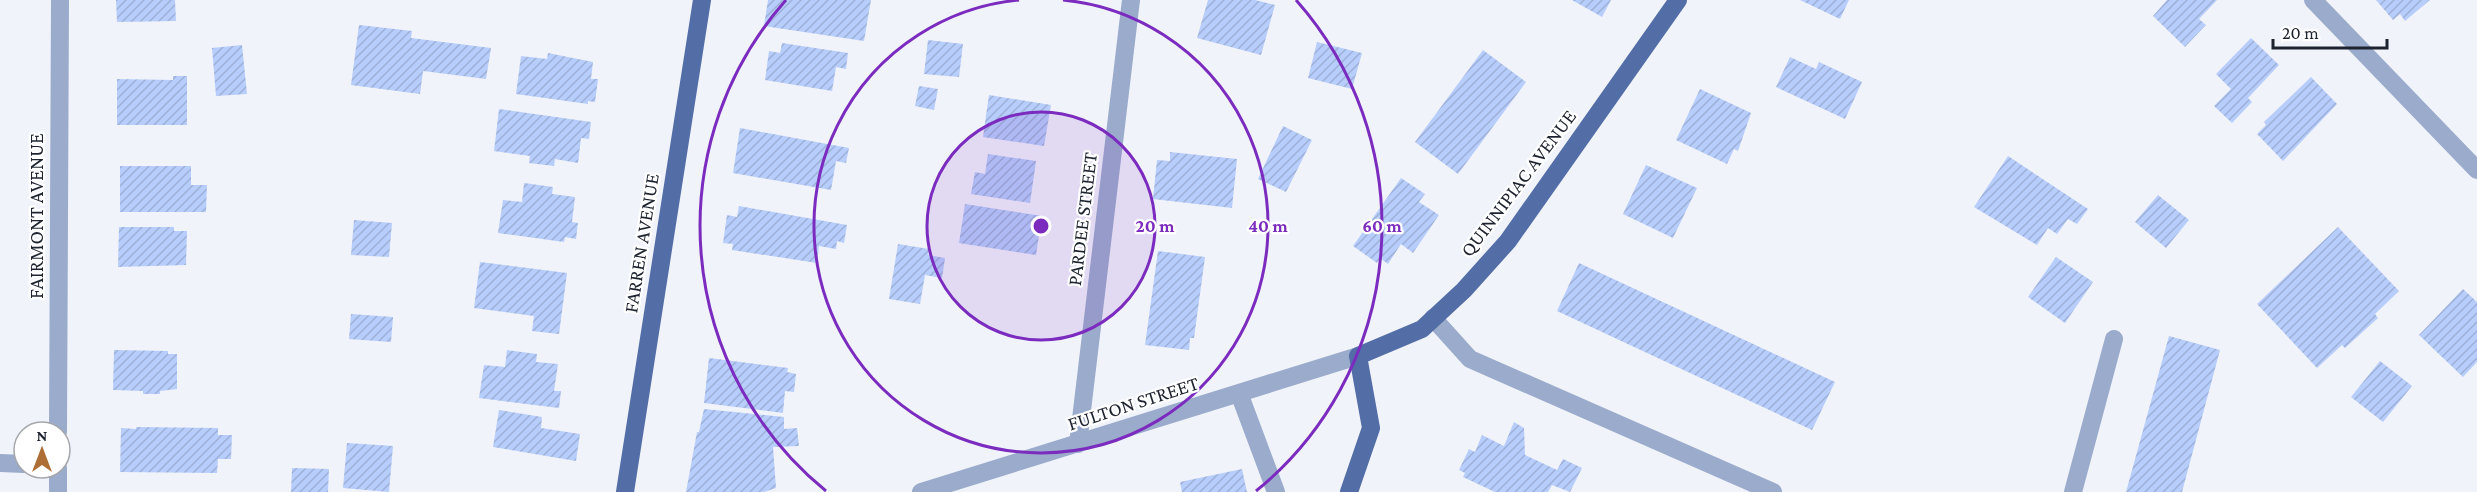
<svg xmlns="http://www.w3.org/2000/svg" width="2477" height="492" font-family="'Crimson Pro',serif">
	<defs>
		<pattern id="building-hatch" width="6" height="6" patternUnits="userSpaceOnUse" patternTransform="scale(1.5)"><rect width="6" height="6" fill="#b7cdfb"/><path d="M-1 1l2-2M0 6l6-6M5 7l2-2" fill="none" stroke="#9db0d7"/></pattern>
	</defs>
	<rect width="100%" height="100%" fill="#f0f3fa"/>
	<path fill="url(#building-hatch)" d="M 116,0 L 175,0 L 176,21 L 117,22 Z
		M 768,0 L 871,0 L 864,41 L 764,26 Z
		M 1208,0 L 1255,0 L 1275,5 L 1261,55 L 1197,38 Z
		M 1572,0 L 1611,0 L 1602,17 Z
		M 1800,0 L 1849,0 L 1840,19 Z
		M 2167,0 L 2217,0 L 2199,19 L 2206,25 L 2185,47 L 2153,16 Z
		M 2376,0 L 2430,0 L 2405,21 L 2400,14 L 2393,20 Z
		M 359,25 L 412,31 L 411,38 L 491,48 L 486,79 L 423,71 L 420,94 L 351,85 Z
		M 2251,38 L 2279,65 L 2248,98 L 2252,102 L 2232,123 L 2214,106 L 2231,89 L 2216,74 Z
		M 928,40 L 963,44 L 959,77 L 924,74 Z
		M 1317,42 L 1362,53 L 1352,89 L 1308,78 Z
		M 782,43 L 848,53 L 846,69 L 836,67 L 832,91 L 765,80 L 769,51 L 780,53 Z
		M 242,45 L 247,94 L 216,96 L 212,48 Z
		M 1483,50 L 1526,82 L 1458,174 L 1415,142 Z
		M 548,53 L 593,62 L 591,79 L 598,79 L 595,102 L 588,101 L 588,104 L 516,94 L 521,56 L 547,59 Z
		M 1790,57 L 1816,69 L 1819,62 L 1862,82 L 1845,119 L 1776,87 Z
		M 173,76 L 187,76 L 187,125 L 117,125 L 117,79 L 173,80 Z
		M 2311,77 L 2337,104 L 2283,161 L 2257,134 L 2266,125 L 2264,122 Z
		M 919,86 L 938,89 L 934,110 L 915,106 Z
		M 1700,89 L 1751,113 L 1738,151 L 1734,149 L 1727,164 L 1676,140 Z
		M 989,95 L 1051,105 L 1044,146 L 983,137 Z
		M 499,109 L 591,122 L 589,139 L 581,138 L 578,163 L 555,159 L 554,166 L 529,163 L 530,156 L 494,151 Z
		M 1283,126 L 1312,140 L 1286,192 L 1258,179 Z
		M 740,128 L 849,148 L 846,163 L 836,161 L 831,190 L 733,173 Z
		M 1170,152 L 1237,159 L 1232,208 L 1153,199 L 1157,160 L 1170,161 Z
		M 988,154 L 1036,161 L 1030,203 L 971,194 L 975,172 L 985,174 Z
		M 2008,156 L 2088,209 L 2077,224 L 2068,219 L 2057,234 L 2048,228 L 2037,245 L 1974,207 Z
		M 1646,165 L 1697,188 L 1673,238 L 1623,214 Z
		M 120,166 L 191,166 L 191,185 L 207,185 L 206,212 L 120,212 Z
		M 1401,178 L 1425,194 L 1419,202 L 1439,215 L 1413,253 L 1401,244 L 1388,264 L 1380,258 L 1377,263 L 1353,246 Z
		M 524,183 L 553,187 L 552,194 L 575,197 L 572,222 L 578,223 L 576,239 L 565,237 L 564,242 L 498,233 L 503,200 L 522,202 Z
		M 2158,195 L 2189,220 L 2166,248 L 2135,222 Z
		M 965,204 L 1042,216 L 1036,255 L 959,243 Z
		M 739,206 L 847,225 L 844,243 L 837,241 L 836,249 L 819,246 L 817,263 L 732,250 L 733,244 L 723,243 L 727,215 L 737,217 Z
		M 354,220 L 392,223 L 389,257 L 351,255 Z
		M 119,227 L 174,227 L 174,231 L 187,231 L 186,265 L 118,267 Z
		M 2338,227 L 2399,291 L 2375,314 L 2378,318 L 2345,348 L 2342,345 L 2317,368 L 2257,304 Z
		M 898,244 L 929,249 L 928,255 L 945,258 L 942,278 L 925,275 L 920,304 L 889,299 Z
		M 1158,251 L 1205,257 L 1194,338 L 1190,338 L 1189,350 L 1145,345 Z
		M 2056,257 L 2093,282 L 2065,323 L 2028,297 Z
		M 480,262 L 567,273 L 559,334 L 532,331 L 534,316 L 474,308 Z
		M 1579,263 L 1835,382 L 1812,430 L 1557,311 Z
		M 2463,289 L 2477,302 L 2477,362 L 2463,377 L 2419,335 Z
		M 351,314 L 393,317 L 391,342 L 349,339 Z
		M 2169,336 L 2220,350 L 2182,492 L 2126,492 Z
		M 114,350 L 168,351 L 168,354 L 177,354 L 177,389 L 160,391 L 160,394 L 143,394 L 143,391 L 113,390 Z
		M 507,350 L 537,354 L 536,362 L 558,364 L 554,391 L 561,391 L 559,408 L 479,398 L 484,365 L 505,367 Z
		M 709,358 L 788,368 L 787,372 L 796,374 L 794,392 L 785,391 L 783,413 L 704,403 Z
		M 2380,361 L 2412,386 L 2383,422 L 2351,397 Z
		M 704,409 L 784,417 L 784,429 L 797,428 L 799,446 L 773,447 L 776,488 L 764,492 L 686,492 L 697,432 L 699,432 Z
		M 499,410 L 542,417 L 541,428 L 580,434 L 576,461 L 493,447 Z
		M 1514,422 L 1524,428 L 1525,455 L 1557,470 L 1563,459 L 1582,468 L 1570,492 L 1552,485 L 1548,492 L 1495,492 L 1463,477 L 1465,473 L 1459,470 L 1469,449 L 1475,452 L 1482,435 L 1504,446 Z
		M 136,427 L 218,428 L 218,435 L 232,435 L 231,459 L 218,459 L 217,473 L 120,472 L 121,428 L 136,429 Z
		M 347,443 L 393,446 L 389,492 L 343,488 Z
		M 292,468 L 329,469 L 328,492 L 291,492 Z
		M 1242,469 L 1247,492 L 1182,492 L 1180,482 Z"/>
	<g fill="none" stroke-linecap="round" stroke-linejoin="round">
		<path stroke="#9babcc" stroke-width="18" d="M 2313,0 L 2477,170
			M 1433,318 L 1470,359 L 1773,492
			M 1239,393 L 1276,492
			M 58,432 L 60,0
			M 1078,444 L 1131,0
			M 0,463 L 24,464
			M 58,492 L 58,468
			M 921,492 L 1358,356
			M 2073,492 L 2114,339"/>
		<path stroke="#536da7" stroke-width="18" d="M 625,492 L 702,0
			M 1349,492 L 1371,428 L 1358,356 L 1422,329 L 1464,290 L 1508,241 L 1678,0"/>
	</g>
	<circle cx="1041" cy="226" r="114" fill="#7b2cbf" fill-opacity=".12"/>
	<g fill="none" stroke="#7b2cbf" stroke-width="3">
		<circle cx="1041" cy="226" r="114"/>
		<path d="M1063 0A227 227 0 1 1 1019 0"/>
		<path d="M826 491A341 341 0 0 1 786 0M1296 0A341 341 0 0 1 1256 491"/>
	</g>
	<g text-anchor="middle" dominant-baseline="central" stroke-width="4.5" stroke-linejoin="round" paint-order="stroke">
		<g font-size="20" fill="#1d232f" stroke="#fff">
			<text transform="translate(1518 183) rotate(-53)">QUINNIPIAC AVENUE</text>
			<text transform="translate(36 216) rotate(-90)">FAIRMONT AVENUE</text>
			<text transform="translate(1082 219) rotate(-83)">PARDEE STREET</text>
			<text transform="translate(641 243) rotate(-81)">FARREN AVENUE</text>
			<text transform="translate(1133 403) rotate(-18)">FULTON STREET</text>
		</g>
	</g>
	<circle cx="1041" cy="226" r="9" fill="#7b2cbf" stroke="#fff" stroke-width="3"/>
	<g font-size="18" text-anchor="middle" font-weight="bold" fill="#7b2cbf" stroke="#fff" stroke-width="4.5" stroke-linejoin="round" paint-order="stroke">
		<text x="1155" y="232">20 m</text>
		<text x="1268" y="232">40 m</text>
		<text x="1382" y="232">60 m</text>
	</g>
	<g transform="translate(42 450)"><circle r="28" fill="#ffffff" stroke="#a5a7ac" stroke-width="1.5"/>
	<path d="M0-4.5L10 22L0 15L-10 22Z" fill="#ae6f36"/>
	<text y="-9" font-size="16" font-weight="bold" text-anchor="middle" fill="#1d232f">N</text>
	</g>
	<path d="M2273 39v9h114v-9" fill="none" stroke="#1d232f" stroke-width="3"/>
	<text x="2282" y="39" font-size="18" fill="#1d232f" stroke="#ffffff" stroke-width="4.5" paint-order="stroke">20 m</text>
</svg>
